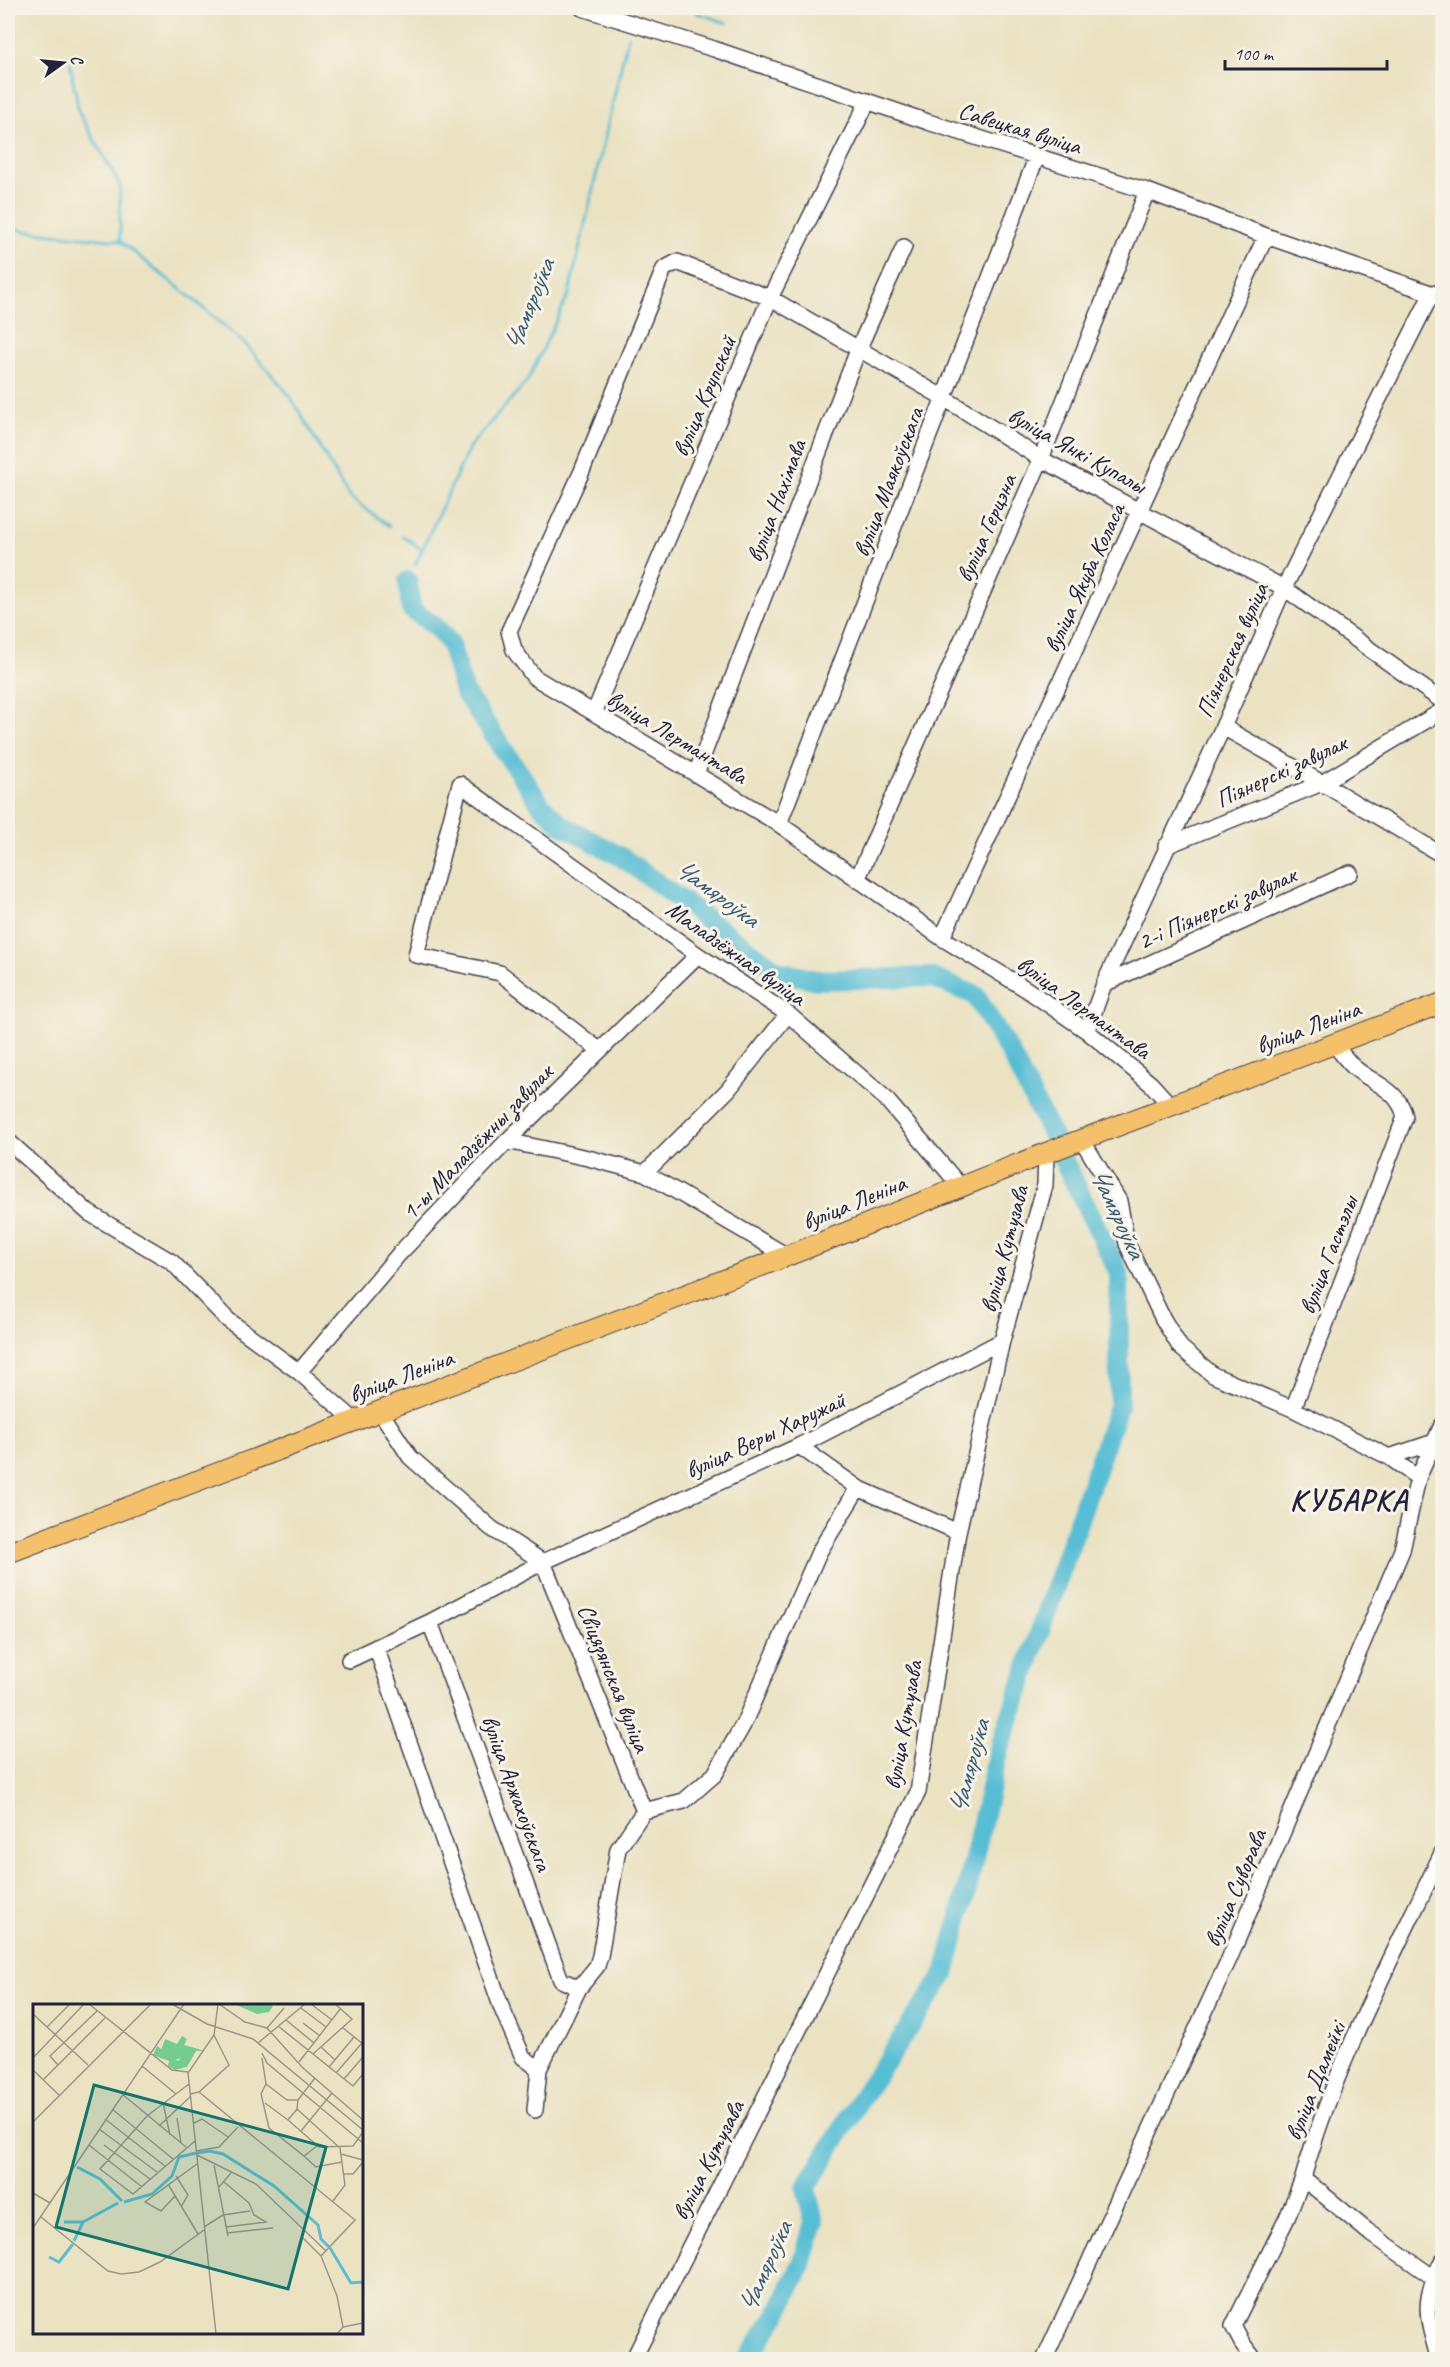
<svg xmlns="http://www.w3.org/2000/svg" width="1450" height="2367" font-family="Caveat,sans-serif">
	<rect width="100%" height="100%" fill="#f7f3e8"/>
	<filter id="ink" filterUnits="userSpaceOnUse"><feTurbulence type="fractalNoise" baseFrequency=".0167" numOctaves="2"/><feDisplacementMap in="SourceGraphic" scale="12" xChannelSelector="R" yChannelSelector="G"/><feConvolveMatrix kernelMatrix="1 2 1 2 8 2 1 2 1" color-interpolation-filters="sRGB"/></filter>
	<filter id="wash" filterUnits="userSpaceOnUse"><feTurbulence type="fractalNoise" baseFrequency=".008" numOctaves="4" result="noise"/><feDisplacementMap in="SourceGraphic" scale="24" xChannelSelector="R" yChannelSelector="G"/><feGaussianBlur stdDeviation="1.35" result="paint"/><feColorMatrix in="noise" values="0 0 0 0 0 0 0 0 0 0 0 0 0 0 0 0 0 1.4 0 .05"/><feComposite in="paint" operator="in"/></filter>
	<g filter="url(#wash)">
		<rect width="100%" height="100%" fill="#eae2c1"/>
		<g fill="none" stroke-linecap="round" stroke-linejoin="round">
			<path stroke="#57bed4" stroke-width="3" d="M 697,13 L 727,23
				M 70,63 L 79,113 L 120,185 L 120,241
				M 8,226 L 24,231 L 120,241 L 194,300 L 246,345 L 290,396 L 349,497 L 389,526
				M 403,536 L 421,549
				M 415,565 L 470,446 L 528,380 L 569,294 L 628,36"/>
			<path stroke="#57bed4" stroke-width="20" d="M 408,581 L 411,609 L 436,627 L 450,643 L 464,692 L 542,806 L 562,825 L 623,858 L 778,971 L 816,980 L 930,977 L 975,995 L 1010,1053 L 1055,1141
				M 747,2360 L 777,2315 L 802,2264 L 814,2223 L 806,2188 L 863,2095 L 945,1974 L 968,1885 L 998,1752 L 1119,1404 L 1119,1273 L 1062,1157"/>
		</g>
	</g>
	<g filter="url(#ink)">
		<g fill="none" stroke-linecap="round" stroke-linejoin="round">
			<g stroke="#403f4f" stroke-width="18">
				<path id="minor" d="M 582,8 L 714,49 L 928,122 L 1147,191 L 1266,236 L 1442,297
					M 594,713 L 770,298 L 868,101
					M 1223,727 L 1322,783 L 1442,855
					M 696,774 L 858,350 L 904,247
					M 779,824 L 1037,156
					M 1166,846 L 1322,783 L 1442,711
					M 857,880 L 1041,459 L 1147,191
					M 942,938 L 1266,236
					M 1104,984 L 1350,873
					M 1087,1031 L 1104,984 L 1223,727 L 1284,588 L 1432,293
					M 599,1050 L 500,973 L 416,955 L 460,784 L 698,955 L 788,1014 L 885,1098 L 961,1187
					M 1171,1106 L 1151,1084 L 1087,1031 L 1026,989 L 942,938 L 779,824 L 534,677 L 514,650 L 509,631 L 582,471 L 664,269 L 677,262 L 770,298 L 944,398 L 1041,459 L 1284,588 L 1442,701
					M 1082,1140 L 1119,1201 L 1127,1244 L 1163,1319 L 1180,1347 L 1213,1375 L 1293,1409 L 1389,1457 L 1418,1478
					M 8,1141 L 89,1213 L 172,1262 L 228,1320 L 299,1372 L 354,1420
					M 507,1141 L 588,1158 L 645,1173 L 728,1090 L 788,1014
					M 645,1173 L 787,1256
					M 299,1372 L 399,1254 L 507,1141 L 698,955
					M 1293,1409 L 1405,1117 C 1399,1090 1376,1085 1356,1069 C 1348,1063 1341,1052 1334,1044
					M 380,1411 L 410,1457 L 491,1528 L 543,1562 L 644,1811
					M 799,1446 L 858,1488 L 958,1532
					M 1389,1457 L 1434,1442
					M 430,1622 L 561,1980 L 579,1988 L 597,1966 L 600,1956 L 618,1849 L 644,1811 L 684,1801 L 715,1774 L 743,1725 L 819,1552 L 858,1488
					M 376,1647 L 502,2009 L 523,2057 L 539,2069
					M 349,1660 L 430,1622 L 543,1562 L 799,1446 L 1002,1341
					M 535,2110 L 539,2069 L 579,1988
					M 1434,2278 L 1366,2230 L 1303,2178 C 1334,2065 1392,1959 1442,1853
					M 633,2360 L 918,1792 L 958,1532 L 1002,1341 L 1045,1185 L 1046,1153
					M 1044,2360 L 1230,1957 L 1402,1550 L 1418,1478 L 1442,1425
					M 1255,2360 L 1242,2343 L 1233,2326 L 1287,2218 L 1303,2178
					M 1439,2360 C 1427,2317 1421,2303 1442,2261"/>
			</g>
			<g stroke="#403f4f" stroke-width="22">
				<path id="major" d="M 8,1553 L 787,1256 L 1046,1153 L 1442,1003"/>
			</g>
			<use href="#minor" stroke="#fff" stroke-width="15"/>
			<use href="#major" stroke="#f4c16a" stroke-width="20"/>
		</g>
	</g>
	<g text-anchor="middle" dominant-baseline="central" stroke-width="6" stroke-linejoin="round" paint-order="stroke">
		<g font-size="24" fill="#22223b" stroke="#f7f3e8">
			<text transform="translate(1020 128) rotate(17)">Савецкая вуліца</text>
			<text transform="translate(704 396) rotate(-67)">вуліца Крупскай</text>
			<text transform="translate(1077 450) rotate(29)">вуліца Янкі Купалы</text>
			<text transform="translate(888 482) rotate(-69)">вуліца Маякоўскага</text>
			<text transform="translate(776 501) rotate(-69)">вуліца Нахімава</text>
			<text transform="translate(986 528) rotate(-66)">вуліца Герцэна</text>
			<text transform="translate(1084 578) rotate(-65)">вуліца Якуба Коласа</text>
			<text transform="translate(1232 650) rotate(-66)">Піянерская вуліца</text>
			<text transform="translate(677 737) rotate(31)">вуліца Лермантава</text>
			<text transform="translate(1281 771) rotate(-25)">Піянерскі завулак</text>
			<text transform="translate(1217 908) rotate(-24)">2-і Піянерскі завулак</text>
			<text transform="translate(736 953) rotate(35)">Маладзёжная вуліца</text>
			<text transform="translate(1084 1007) rotate(36)">вуліца Лермантава</text>
			<text transform="translate(1308 1027) rotate(-21)">вуліца Леніна</text>
			<text transform="translate(477 1142) rotate(-46)">1-ы Маладзёжны завулак</text>
			<text transform="translate(854 1202) rotate(-22)">вуліца Леніна</text>
			<text transform="translate(1004 1249) rotate(-75)">вуліца Кутузава</text>
			<text transform="translate(1328 1255) rotate(-69)">вуліца Гастэлы</text>
			<text transform="translate(401 1376) rotate(-21)">вуліца Леніна</text>
			<text transform="translate(765 1435) rotate(-25)">вуліца Веры Харужай</text>
			<text transform="translate(614 1678) rotate(68)">Свіцязянская вуліца</text>
			<text transform="translate(903 1725) rotate(-80)">вуліца Кутузава</text>
			<text transform="translate(517 1793) rotate(70)">вуліца Аржахоўскага</text>
			<text transform="translate(1235 1888) rotate(-67)">вуліца Суворава</text>
			<text transform="translate(1315 2081) rotate(-68)">вуліца Дамейкі</text>
			<text transform="translate(708 2160) rotate(-63)">вуліца Кутузава</text>
		</g>
		<g font-size="26" font-style="italic" fill="#355971" stroke="#f7f3e8">
			<text transform="translate(529 305) rotate(-68)">Чамяроўка</text>
			<text transform="translate(717 893) rotate(36)">Чамяроўка</text>
			<text transform="translate(1118 1213) rotate(65)">Чамяроўка</text>
			<text transform="translate(969 1767) rotate(-75)">Чамяроўка</text>
			<text transform="translate(765 2267) rotate(-66)">Чамяроўка</text>
		</g>
		<g font-size="30" font-weight="bold" letter-spacing="1.5" fill="#22223b" stroke="#f7f3e8">
			<text x="1349" y="1500">КУБАРКА</text>
		</g>
	</g>
	<g transform="translate(33 2004)">
		<rect width="330" height="330" fill="#eae2c1"/>
		<path d="M 201,0 L 236,0 L 240,2 L 236,8 L 224,10 ZM 124,42 L 145,57 L 159,43 L 171,47 L 163,47 L 154,63 L 142,66 L 135,62 L 136,57 L 120,51 Z" fill="#74cc91"/>
		<path d="M 149,32 L 154,35 L 151,41 L 159,43 L 151,54 L 139,56 L 127,49 L 132,35 L 144,40 Z" fill="#74cc91"/>
		<path fill="none" stroke="#57bed4" stroke-width="3" d="M 164,149 L 177,147 L 190,150 L 241,182 L 285,221 L 288,235 L 296,243M 44,163 L 67,175 L 89,197M 91,198 L 119,190 L 139,172 L 146,153 L 163,149M 31,218 L 50,218M 41,237 L 50,218 L 85,199M 297,244 L 318,279 L 330,278M 16,253 L 26,258 L 40,240"/>
		<path fill="none" stroke="#9a958b" stroke-width="1.5" d="M 56,0 L 139,66 L 155,68M 139,0 L 174,20 L 220,35 L 330,126M 186,0 L 212,18 L 234,24 L 270,64 L 330,116M 278,0 L 299,16M 268,4 L 293,23M 0,10 L 55,61M 253,16 L 281,39M 270,19 L 287,32M 245,22 L 320,82 L 330,70M 14,23 L 37,0M 234,24 L 251,4M 310,24 L 330,40M 225,39 L 272,0M 288,43 L 302,56M 229,49 L 234,59 L 330,139M 280,50 L 319,15 L 302,0M 0,54 L 51,0M 229,54 L 233,80M 266,58 L 308,4M 25,61 L 17,52 L 64,7M 109,62 L 143,90M 296,63 L 321,33M 0,66 L 26,91M 303,69 L 329,39M 311,75 L 330,53M 10,76 L 72,14M 156,80 L 114,112 L 67,165 L 100,190 L 162,137M 233,80 L 228,90 L 236,124 L 271,152 L 284,142M 233,80 L 254,96 L 265,96 L 282,74M 166,88 L 322,216 L 288,252 L 304,292 L 310,323M 89,90 L 153,143M 157,90 L 166,88 L 196,61 L 181,31M 265,96 L 264,105 L 307,144 L 312,181 L 300,197M 130,99 L 137,131M 232,99 L 255,116M 79,105 L 140,155M 264,105 L 255,116 L 286,143 L 320,142 L 330,128M 144,114 L 148,139M 72,115 L 132,162M 0,118 L 118,0M 161,119 L 169,115 L 195,133M 126,122 L 158,92M 66,125 L 124,168M 268,127 L 299,89M 56,141 L 109,183M 71,141 L 117,175M 163,147 L 186,143 L 205,123M 308,150 L 330,156M 164,151 L 223,180 L 293,247M 271,152 L 283,163 L 309,158M 181,161 L 195,232M 310,170 L 320,170 L 330,158M 143,172 L 155,191 L 148,203M 191,178 L 216,199 L 221,211 L 233,218 L 193,223M 135,180 L 165,230M 186,183 L 198,169M 0,189 L 17,199M 142,192 L 128,207 L 112,198 L 164,160M 8,213 L 75,267 L 88,270 L 106,268 L 127,258 L 171,226M 171,223 L 190,211 L 217,207M 0,224 L 151,0M 194,229 L 240,224M 270,234 L 288,252M 183,330 L 155,69 L 181,31 L 185,0M 304,330 L 310,323 L 330,319"/>
		<path fill="#0f766e" fill-opacity="0.15" stroke="#0f766e" stroke-width="3" d="M 61,81 L 293,143 L 255,285 L 23,223 Z"/>
		<rect width="330" height="330" fill="none" stroke="#22223b" stroke-width="3"/>
	</g>
	<rect width="1450" height="2367" fill="none" stroke="#f7f3e8" stroke-width="30"/>
	<g transform="translate(63 63) rotate(75)" stroke="#f7f3e8" stroke-width="4.5" paint-order="stroke">
	<path d="M0-4.5L10 22L0 15L-10 22Z" fill="#22223b"/>
	<text y="-9" font-size="16" font-weight="bold" text-anchor="middle" fill="#22223b">С</text>
	</g>
	<path d="M1225 60v9h162v-9" fill="none" stroke="#22223b" stroke-width="3"/>
	<text x="1234" y="60" font-size="18" fill="#22223b" stroke="#f7f3e8" stroke-width="4.5" paint-order="stroke">100 m</text>
</svg>
